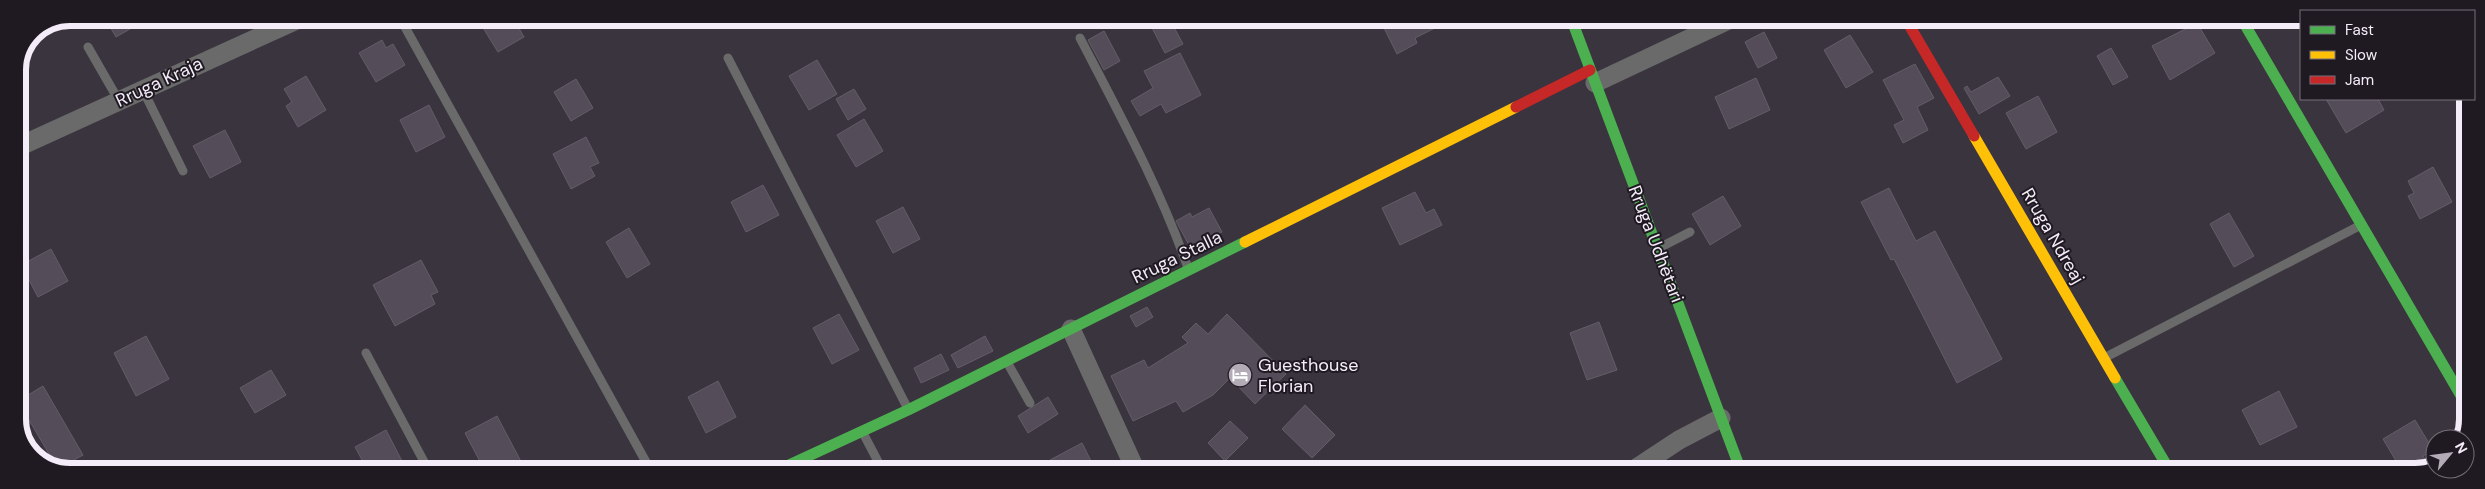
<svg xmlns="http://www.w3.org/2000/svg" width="2485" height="489" font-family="'DM Sans',sans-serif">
	<rect width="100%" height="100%" fill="#3a343e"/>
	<path fill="#544c59" stroke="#625e66" d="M 105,18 L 149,18 L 116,37 Z
		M 477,18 L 513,18 L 524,37 L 498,52 Z
		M 1147,18 L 1169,18 L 1183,44 L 1165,53 Z
		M 1379,18 L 1455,18 L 1415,38 L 1417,43 L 1397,54 Z
		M 2197,23 L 2215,53 L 2170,80 L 2152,46 Z
		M 1104,31 L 1120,61 L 1104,70 L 1088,40 Z
		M 1764,32 L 1777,58 L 1758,68 L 1745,42 Z
		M 1850,35 L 1873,72 L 1846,88 L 1824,50 Z
		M 382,40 L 386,48 L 393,44 L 405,65 L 376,82 L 359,53 Z
		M 2111,48 L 2128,77 L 2113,85 L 2097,56 Z
		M 1180,53 L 1201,95 L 1166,113 L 1161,104 L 1140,116 L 1131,101 L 1153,88 L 1144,71 Z
		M 817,60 L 837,94 L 809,110 L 789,76 Z
		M 1915,64 L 1934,98 L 1917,107 L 1928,130 L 1903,143 L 1894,125 L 1904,120 L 1883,80 Z
		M 306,76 L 326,110 L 298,127 L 286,106 L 292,102 L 284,89 Z
		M 1998,77 L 2010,96 L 1979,114 L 1964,88 L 1967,86 L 1971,92 Z
		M 1756,78 L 1770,110 L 1729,129 L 1715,97 Z
		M 576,79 L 593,108 L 571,121 L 554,92 Z
		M 854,89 L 866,109 L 848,120 L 836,99 Z
		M 2038,96 L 2057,132 L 2026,149 L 2006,113 Z
		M 2326,99 L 2378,99 L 2384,110 L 2346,133 Z
		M 429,105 L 445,137 L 416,152 L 400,120 Z
		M 864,119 L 883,151 L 856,167 L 837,135 Z
		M 225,130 L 241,162 L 210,178 L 193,146 Z
		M 586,137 L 599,163 L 590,167 L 595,176 L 571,189 L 553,154 Z
		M 2433,167 L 2452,202 L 2420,219 L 2408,196 L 2414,193 L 2408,181 Z
		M 763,185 L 779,215 L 746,232 L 731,202 Z
		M 1889,188 L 1916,241 L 1935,231 L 2002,359 L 1957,383 L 1894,259 L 1891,260 L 1861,202 Z
		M 1415,192 L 1426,213 L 1434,209 L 1442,225 L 1400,245 L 1382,208 Z
		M 1723,196 L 1741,226 L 1710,245 L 1692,214 Z
		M 903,207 L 920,239 L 893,253 L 876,221 Z
		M 1209,208 L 1222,232 L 1191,249 L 1176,221 L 1190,213 L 1192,217 Z
		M 2229,213 L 2254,256 L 2234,267 L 2210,224 Z
		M 629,228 L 650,264 L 627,278 L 606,242 Z
		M 51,249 L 68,281 L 38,297 L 21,265 Z
		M 421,260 L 438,292 L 431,295 L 435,304 L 395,326 L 373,285 Z
		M 1147,307 L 1153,317 L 1136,327 L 1130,316 Z
		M 839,314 L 859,350 L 832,364 L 813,328 Z
		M 1227,314 L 1286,374 L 1255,404 L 1230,378 L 1213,395 L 1183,412 L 1176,401 L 1133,421 L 1111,376 L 1144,360 L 1148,368 L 1188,343 L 1182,337 L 1196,323 L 1208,334 Z
		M 1599,322 L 1617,370 L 1587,380 L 1570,333 Z
		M 146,336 L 169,379 L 136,396 L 114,353 Z
		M 985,336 L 993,351 L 958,368 L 951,355 Z
		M 941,354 L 949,370 L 921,383 L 914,368 Z
		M 271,370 L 286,395 L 255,413 L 240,388 Z
		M 718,381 L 736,417 L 706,433 L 688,397 Z
		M 43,386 L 83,455 L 57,469 L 40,459 L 49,454 L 18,401 Z
		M 2279,391 L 2297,427 L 2260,445 L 2242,410 Z
		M 1048,397 L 1058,414 L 1028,433 L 1018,416 Z
		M 1305,405 L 1335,435 L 1312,458 L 1282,429 Z
		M 497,416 L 526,471 L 485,471 L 465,433 Z
		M 2415,420 L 2433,450 L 2423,456 L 2427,463 L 2413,472 L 2402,471 L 2383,439 Z
		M 1230,421 L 1248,438 L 1225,461 L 1208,443 Z
		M 386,430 L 402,461 L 384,471 L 368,471 L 355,447 Z
		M 1082,443 L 1096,471 L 1056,471 L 1050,460 Z"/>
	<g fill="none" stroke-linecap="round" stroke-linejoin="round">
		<path stroke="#6a6a6a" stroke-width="9" d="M 400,18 L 651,471
			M 1080,38 C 1119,113 1160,188 1188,268
			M 88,47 L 119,101
			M 728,58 L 908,409
			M 143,90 L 183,171
			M 1659,248 L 1690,232
			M 366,353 L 429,471
			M 2106,357 L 2361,225
			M 1007,362 L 1030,403
			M 863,433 L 883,471"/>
		<path stroke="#6a6a6a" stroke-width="19" d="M 1595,83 L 1733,18
			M 18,147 L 301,18
			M 1071,329 L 1136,471
			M 1632,471 L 1679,440 L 1721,418"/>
		<path stroke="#4caf50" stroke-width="11" d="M 1571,18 L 1741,471
			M 2241,18 L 2467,406
			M 2115,378 L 2170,471
			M 776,471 L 908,410 L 1245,242"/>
		<path stroke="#ffc107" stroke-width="11" d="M 1974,136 L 2115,378
			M 1245,242 L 1516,107"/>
		<path stroke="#c62828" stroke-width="11" d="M 1905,18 L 1974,136
			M 1516,107 L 1590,70"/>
	</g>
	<defs>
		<g id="hotel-disc" transform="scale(1.25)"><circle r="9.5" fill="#b3acb7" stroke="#1f1a22"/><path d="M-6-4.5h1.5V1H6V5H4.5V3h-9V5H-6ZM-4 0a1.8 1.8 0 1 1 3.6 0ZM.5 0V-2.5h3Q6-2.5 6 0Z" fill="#fff"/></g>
	</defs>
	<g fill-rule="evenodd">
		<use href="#hotel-disc" x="1240" y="375"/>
	</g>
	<g text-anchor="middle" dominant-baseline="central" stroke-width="4" stroke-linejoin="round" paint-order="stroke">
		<g font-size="18" fill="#f4ecf8" stroke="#1f1a22">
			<text transform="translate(159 82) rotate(-25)">Rruga Kraja</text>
			<text transform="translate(2053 236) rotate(60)">Rruga Ndreaj</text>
			<text transform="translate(1656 244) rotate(69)">Rruga Udhëtari</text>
			<text transform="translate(1177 257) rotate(-26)">Rruga Stalla</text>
		</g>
		<g font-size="18" fill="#f4ecf8" stroke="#1f1a22" text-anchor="start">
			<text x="1258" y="365">Guesthouse<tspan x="1258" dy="21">Florian</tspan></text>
		</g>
	</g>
	<path d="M0 0H2485V489H0ZM70 26H2415A44 44 0 0 1 2459 70V419A44 44 0 0 1 2415 463H70A44 44 0 0 1 26 419V70A44 44 0 0 1 70 26Z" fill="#1f1a22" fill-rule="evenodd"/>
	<path fill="none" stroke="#f4ecf8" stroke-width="6" d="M70 26H2415A44 44 0 0 1 2459 70V419A44 44 0 0 1 2415 463H70A44 44 0 0 1 26 419V70A44 44 0 0 1 70 26Z"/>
	<rect x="2300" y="10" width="175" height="90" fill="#1f1a22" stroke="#746e78"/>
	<rect x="2310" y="26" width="25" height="8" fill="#4caf50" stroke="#746e78"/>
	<text x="2345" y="35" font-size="15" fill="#f4ecf8">Fast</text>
	<rect x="2310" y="51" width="25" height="8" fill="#ffc107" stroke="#746e78"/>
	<text x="2345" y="60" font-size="15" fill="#f4ecf8">Slow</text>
	<rect x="2310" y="76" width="25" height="8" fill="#c62828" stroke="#746e78"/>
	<text x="2345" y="85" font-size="15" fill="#f4ecf8">Jam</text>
	<g transform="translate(2450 454) rotate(61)"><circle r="24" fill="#1f1a22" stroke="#746e78"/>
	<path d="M0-4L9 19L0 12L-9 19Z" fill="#b3acb7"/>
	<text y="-8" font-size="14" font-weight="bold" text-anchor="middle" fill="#f4ecf8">N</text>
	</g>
</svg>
